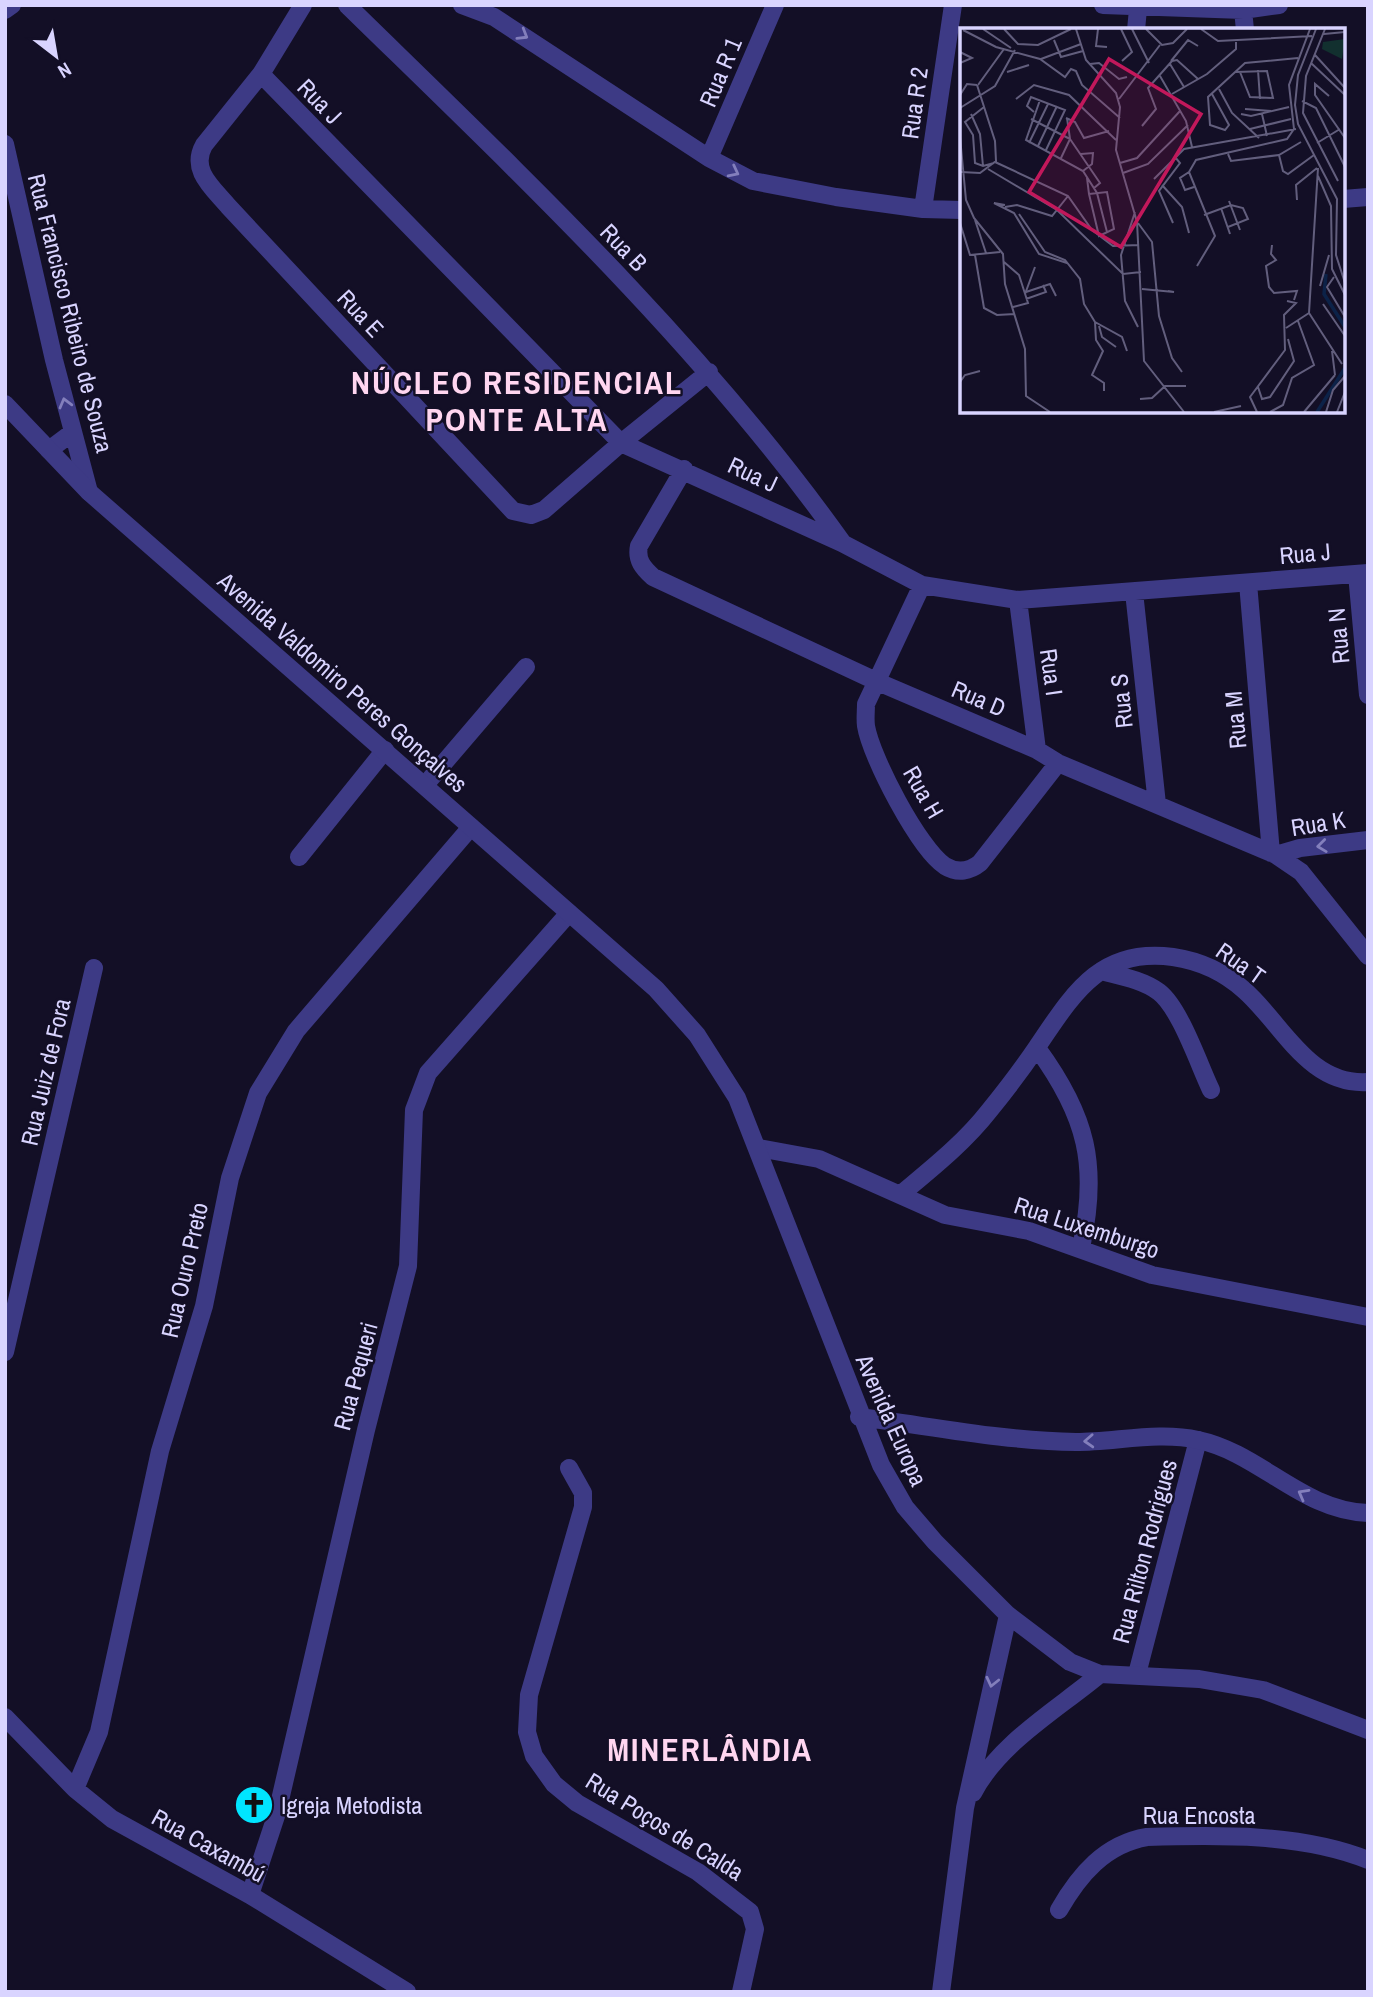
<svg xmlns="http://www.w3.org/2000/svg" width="1373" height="1997" font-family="'Archivo Narrow',sans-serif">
	<rect width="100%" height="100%" fill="#130f26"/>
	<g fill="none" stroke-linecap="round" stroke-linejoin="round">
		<path stroke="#3d3a85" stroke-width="18" d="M 303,5 L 261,74 L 204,145 C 190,170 212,187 228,206 L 513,511 L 531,515 L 544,510 L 621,443 L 709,372
			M 347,5 C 521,175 700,343 842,542
			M 462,5 L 494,17 L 709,158 L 753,181 L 836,197 L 923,209 L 962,210
			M 1103,5 L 1243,10 L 1279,5
			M 5,10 L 12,5
			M 1243,10 L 1245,30
			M 1136,30 L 1138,9
			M 261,74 L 621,443 L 842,543 L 922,585 L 1018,600 L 1368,573
			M 5,144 L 54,360 L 89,492
			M 709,158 L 775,5
			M 1343,199 L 1368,197
			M 923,209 L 953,5
			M 49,450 L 73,432
			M 684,469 L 639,546 C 636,560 643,568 653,577 L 878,682 L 1037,750 L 1058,763 L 1276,855 L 1301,872 L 1368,956
			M 1357,574 L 1368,695
			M 1248,583 L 1271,853
			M 922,585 L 866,704 C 866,711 865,719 866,726 C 871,757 919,849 945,866 C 958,874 970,871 980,863 L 1058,763
			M 1134,592 L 1157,804
			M 1018,600 L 1037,750
			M 425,785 L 526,667
			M 1276,855 L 1300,848 L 1368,840
			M 299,857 L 385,750
			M 1101,971 C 1120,976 1143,980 1159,992 C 1180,1008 1199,1065 1211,1090
			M 1037,1048 C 1087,1116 1099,1166 1081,1248
			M 758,1148 L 819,1159 L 945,1215 L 1029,1231 L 1152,1275 L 1368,1317
			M 900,1195 C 931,1169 964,1143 989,1111 C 1006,1090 1022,1069 1037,1047 C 1073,994 1100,947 1173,957 C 1200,961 1224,972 1244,990 C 1282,1023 1308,1086 1368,1082
			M 5,1352 L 94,968
			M 569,1468 L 583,1493 L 583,1507 L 529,1695 L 527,1732 L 534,1756 L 554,1784 L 577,1803 L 698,1872 L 750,1912 L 755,1929 L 741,1992
			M 1137,1674 L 1198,1440
			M 5,1717 L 75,1789 L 112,1819 L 250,1895 L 407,1992
			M 75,1789 L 99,1732 L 160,1451 L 204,1306 L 230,1178 L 258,1093 L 296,1031 L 471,827
			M 250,1895 L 277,1813 L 366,1430 L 408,1266 L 414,1110 L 428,1073 L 569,913
			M 1059,1910 C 1079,1875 1105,1844 1147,1837 C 1218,1835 1301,1833 1368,1860"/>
		<path stroke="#3d3a85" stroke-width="18" d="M 5,404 L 89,492 L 656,989 L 697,1035 L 737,1098 L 881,1465 L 905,1507 L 935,1542 L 1008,1615 L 1070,1662 L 1100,1674 L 1199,1679 L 1263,1690 L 1368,1730
			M 859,1417 C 930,1426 1004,1441 1076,1442 C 1116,1442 1159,1431 1198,1440 C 1260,1453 1302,1511 1368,1513
			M 973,1793 C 999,1743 1058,1709 1100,1674
			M 941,1992 L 965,1808 L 1008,1615"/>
	</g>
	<defs><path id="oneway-chevron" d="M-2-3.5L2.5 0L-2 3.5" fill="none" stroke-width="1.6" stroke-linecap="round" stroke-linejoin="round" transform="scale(1.75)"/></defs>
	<g stroke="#837fbc">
		<use href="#oneway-chevron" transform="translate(523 35) rotate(31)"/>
		<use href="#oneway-chevron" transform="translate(734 172) rotate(27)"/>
		<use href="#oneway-chevron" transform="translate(65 403) rotate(-105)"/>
		<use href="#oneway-chevron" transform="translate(1322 846) rotate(173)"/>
		<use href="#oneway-chevron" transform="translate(1089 1441) rotate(177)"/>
		<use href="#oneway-chevron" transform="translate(1303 1494) rotate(-151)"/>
		<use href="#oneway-chevron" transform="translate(992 1682) rotate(103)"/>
	</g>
	<defs>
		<g id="church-disc" transform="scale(2.0125)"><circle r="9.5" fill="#00e5ff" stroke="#130f26"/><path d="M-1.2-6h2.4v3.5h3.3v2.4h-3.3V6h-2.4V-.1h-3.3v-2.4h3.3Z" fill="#111"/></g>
	</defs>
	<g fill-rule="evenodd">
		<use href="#church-disc" x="254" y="1805"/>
	</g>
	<g text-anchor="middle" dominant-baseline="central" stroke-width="5" stroke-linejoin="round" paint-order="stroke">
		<g font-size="24" fill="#d9d4ff" stroke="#130f26">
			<text transform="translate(720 72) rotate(-67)">Rua R 1</text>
			<text transform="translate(320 101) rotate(46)">Rua J</text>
			<text transform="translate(914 103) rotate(-82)">Rua R 2</text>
			<text transform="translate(624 247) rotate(46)">Rua B</text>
			<text transform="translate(71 313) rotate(76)">Rua Francisco Ribeiro de Souza</text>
			<text transform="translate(361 313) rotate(47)">Rua E</text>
			<text transform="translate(753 474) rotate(25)">Rua J</text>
			<text transform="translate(1305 553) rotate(-5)">Rua J</text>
			<text transform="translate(1338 636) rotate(-95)">Rua N</text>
			<text transform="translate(1052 672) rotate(82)">Rua I</text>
			<text transform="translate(343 682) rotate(41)">Avenida Valdomiro Peres Gonçalves</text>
			<text transform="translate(979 698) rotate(23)">Rua D</text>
			<text transform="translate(1121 701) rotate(-96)">Rua S</text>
			<text transform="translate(1235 720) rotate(-95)">Rua M</text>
			<text transform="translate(924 792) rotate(60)">Rua H</text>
			<text transform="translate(1318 823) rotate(-9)">Rua K</text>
			<text transform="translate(1241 963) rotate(35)">Rua T</text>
			<text transform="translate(45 1072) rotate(-77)">Rua Juiz de Fora</text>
			<text transform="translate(1087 1227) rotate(18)">Rua Luxemburgo</text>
			<text transform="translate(184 1270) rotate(-77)">Rua Ouro Preto</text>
			<text transform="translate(355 1376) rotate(-75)">Rua Pequeri</text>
			<text transform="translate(892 1420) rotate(66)">Avenida Europa</text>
			<text transform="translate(1144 1551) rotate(-75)">Rua Rilton Rodrigues</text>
			<text x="1199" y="1815">Rua Encosta</text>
			<text transform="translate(665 1826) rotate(32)">Rua Poços de Calda</text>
			<text transform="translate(209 1845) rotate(29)">Rua Caxambú</text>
		</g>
		<g font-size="24" fill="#d9d4ff" stroke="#130f26" text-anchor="start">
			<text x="281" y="1805">Igreja Metodista</text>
		</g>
		<g font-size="32" font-weight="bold" letter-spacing="2" fill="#ffd6f0" stroke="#130f26">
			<text x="517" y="382">NÚCLEO RESIDENCIAL<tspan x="517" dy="37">PONTE ALTA</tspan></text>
			<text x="710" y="1749">MINERLÂNDIA</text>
		</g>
	</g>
	<g transform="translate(960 28)">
		<rect width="385" height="385" fill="#130f26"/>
		<path d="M 385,11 L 382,31 L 362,21 L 363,14 Z" fill="#12302f"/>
		<path fill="none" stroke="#0c2248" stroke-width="3.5" d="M 366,246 L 364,266 L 385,299M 357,384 L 385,340"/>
		<path fill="none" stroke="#625e7d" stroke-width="2" d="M 23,1 L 51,20M 44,1 L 58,16 L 78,17 L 111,1M 116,1 L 126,32 L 156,65 L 160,79 L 156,122 L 177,194 L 184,333 L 224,384M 138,1 L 136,18 L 147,19M 161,1 L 172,24 L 162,33M 172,1 L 189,35M 186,1 L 202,17 L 213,15 L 227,1M 241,1 L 258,13 L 352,8M 356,1 L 338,47 L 335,77 L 338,96 L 377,171 L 376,227 L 385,255M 365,1 L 346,48 L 343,85 L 378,153M 3,2 L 36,19 L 80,31 L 105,49 L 111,41 L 116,43 L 122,57 L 160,90M 364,6 L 385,4M 94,12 L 101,29 L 123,23M 0,24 L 12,30 L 0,35M 355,27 L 385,60M 81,31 L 121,16M 211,33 L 228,12 L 238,18M 351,35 L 385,67M 130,36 L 139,35 L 159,51 L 167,49M 210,36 L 224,59M 298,42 L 300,71M 47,44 L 69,37M 276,44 L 307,43 L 313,70 L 290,69 L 280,44M 200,48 L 226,93 L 232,119M 18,57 L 44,21M 259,61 L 272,85 L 299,110M 212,66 L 247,46 L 276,21 L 276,12M 252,66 L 269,97 L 265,102 L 250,97 L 248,69 L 285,35 L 338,30M 0,67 L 7,56 L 17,57M 369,68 L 355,56 L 355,67 L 385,110M 56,71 L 74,57 L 109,67 L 156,112M 159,71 L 200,17M 80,72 L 66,112 L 123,143 L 137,165 L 147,204M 342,73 L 356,80 L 385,139M 24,79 L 5,94 L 13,107 L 15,135 L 23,138 L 34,135M 0,80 L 35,58 L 55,22M 285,81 L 311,83M 74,84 L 67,78 L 71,69 L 105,82 L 86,122M 11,86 L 20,106 L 23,138M 281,86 L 291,88 L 329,79M 302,86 L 307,108M 106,90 L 115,94 L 124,110 L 149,103M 107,90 L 110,111 L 140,155 L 134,160M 71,91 L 110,111M 182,98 L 196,81 L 188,60 L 212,33 L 217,32 L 238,51M 290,101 L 331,91M 334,101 L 329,57 L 350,1M 0,109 L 6,172 L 14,190 L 43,226 L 45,256 L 65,321 L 66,368 L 90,384M 69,115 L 88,76M 357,115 L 380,101M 78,118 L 97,78M 121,126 L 133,125 L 132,136 L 123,143M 268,126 L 271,133 L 319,127 L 341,114M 319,127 L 323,143 L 328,146 L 354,127M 101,130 L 110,111M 35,134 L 108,168 L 132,202 L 153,218 L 179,217M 160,135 L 177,130 L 220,83M 28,141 L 97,182 L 163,246 L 181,244M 1,144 L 20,145 L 36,133 L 35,113 L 17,57M 229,144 L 220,150 L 225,162 L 234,159M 163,145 L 188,136 L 228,97M 358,148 L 371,178 L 372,241 L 385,267M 127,150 L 129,166 L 139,208 L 154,201 L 147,164 L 129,166M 194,151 L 224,121 L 336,101M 202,157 L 222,179 L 229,205M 337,172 L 336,157 L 357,140M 269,173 L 280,202M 45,177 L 34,175 L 54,185 L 79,226 L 107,235M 45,179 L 57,177 L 92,188 L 108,168M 261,180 L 270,206M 175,184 L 161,227 L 165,273 L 178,299M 59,186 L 85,224 L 105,232 L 120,251 L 124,276 L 135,294 L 136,312 L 143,323 L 132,347 L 144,355 L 144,363M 244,187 L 271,177 L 283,180 L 288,191 L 268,199M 15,192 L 26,225M 0,195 L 10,227 L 40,224M 178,195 L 192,214 L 199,288 L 212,330 L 222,344M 213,195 L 199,163 L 220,135 L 215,129M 312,217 L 311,226 L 316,232 L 306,238 L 309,259 L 314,265 L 337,263 L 334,272M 15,227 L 24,280 L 37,287 L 55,286M 44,234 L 59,247 L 68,275 L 53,279M 237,238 L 255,208 L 229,144 L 236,132 L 327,111 L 334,101M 374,249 L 367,259 L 385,289M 360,258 L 369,227M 182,261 L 214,264 L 208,263M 66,264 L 90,256 L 96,268M 65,266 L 75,239M 66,271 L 86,264 L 83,257M 363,276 L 385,308M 349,285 L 358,140M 349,285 L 382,336M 135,294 L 162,309 L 167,323M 139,298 L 142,309 L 156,319M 326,300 L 349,285M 372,323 L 375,347M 0,354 L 5,347 L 20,343M 298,359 L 302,371 L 310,369 L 334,333 L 328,311M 180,371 L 192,370 L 205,358 L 226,358M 254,384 L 281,378M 297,384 L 290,369 L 325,322 L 324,287 L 336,275 L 327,273M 310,384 L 323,377 L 332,350 L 354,337 L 338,293M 344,384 L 375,347M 366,384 L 373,362 L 385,348M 377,384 L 385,364"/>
		<path fill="#c2185b" fill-opacity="0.15" stroke="#c2185b" stroke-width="3.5" d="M 149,31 L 241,86 L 161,219 L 69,164 Z"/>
		<rect width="385" height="385" fill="none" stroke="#d9d4ff" stroke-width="3.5"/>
	</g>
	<rect width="1373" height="1997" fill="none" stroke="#d9d4ff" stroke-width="14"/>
	<g transform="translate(56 56) rotate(149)" stroke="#130f26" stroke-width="5" paint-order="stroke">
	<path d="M0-5L12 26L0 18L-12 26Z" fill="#d9d4ff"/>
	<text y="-10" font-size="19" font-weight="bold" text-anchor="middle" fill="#d9d4ff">N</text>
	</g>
</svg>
